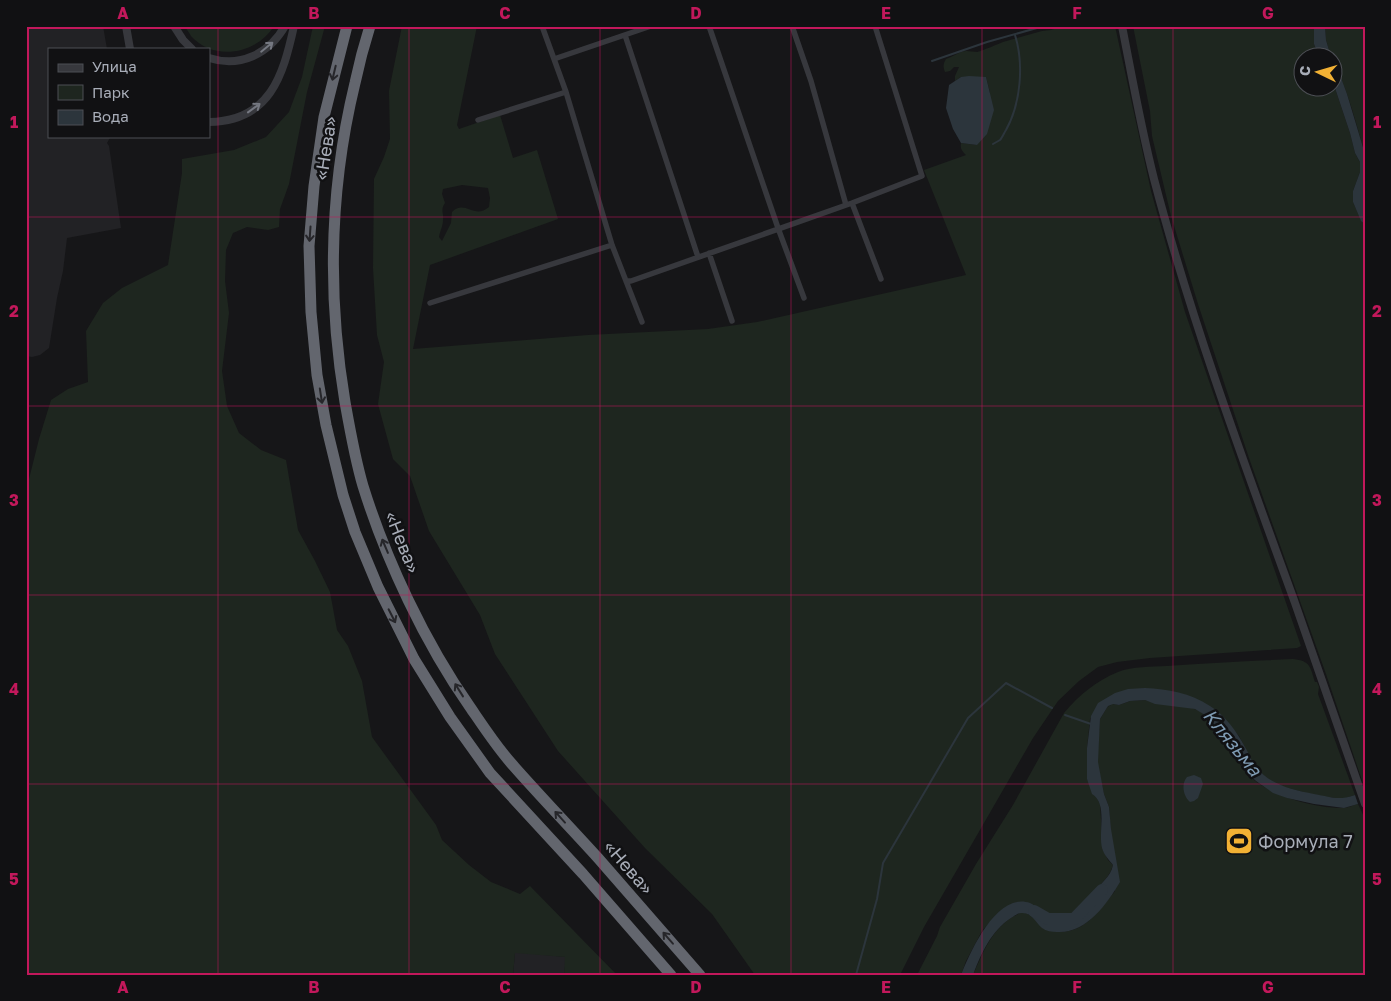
<svg xmlns="http://www.w3.org/2000/svg" width="1391" height="1001" font-family="'Golos Text',sans-serif">
	<rect width="100%" height="100%" fill="#161618"/>
	<path fill="#222225" d="M 26,26 L 103,26 L 107,49 L 49,49 L 49,136 L 111,136 L 107,143 L 109,146 L 121,228 L 67,238 L 63,271 L 57,298 L 49,348 L 40,355 L 32,357 L 26,356 Z
		M 515,952 L 566,957 L 564,975 L 513,975 Z"/>
	<path fill="#1e261f" fill-rule="evenodd" d="M 184,26 L 194,27 L 274,26 C 257,54 214,62 191,36 C 189,33 187,29 184,26 Z
		M 313,26 L 325,26 L 307,92 L 289,184 L 280,209 L 279,227 L 268,230 L 247,227 L 233,233 L 226,250 L 225,281 L 229,313 L 222,371 L 227,406 L 239,433 L 261,450 L 286,460 L 298,530 L 315,561 L 330,592 L 337,630 L 348,646 L 362,681 L 372,737 L 436,825 L 442,840 L 469,865 L 491,882 L 520,894 L 530,886 L 617,975 L 564,975 L 565,957 L 515,953 L 513,975 L 26,975 L 26,487 L 27,487 L 39,439 L 51,400 L 68,389 L 88,382 L 86,331 L 103,303 L 122,288 L 168,265 L 182,173 L 182,159 L 234,150 L 266,137 L 289,112 L 302,77 Z
		M 402,26 L 477,26 L 457,125 L 459,129 L 500,115 L 513,158 L 537,150 L 558,219 L 430,265 L 413,349 L 588,335 L 708,329 L 757,322 L 966,275 L 924,170 L 966,155 C 962,151 960,149 961,143 L 977,145 L 990,93 L 986,77 L 961,77 L 955,81 L 955,76 L 959,67 L 954,67 L 950,71 L 945,72 C 943,67 943,64 946,59 C 952,57 956,54 961,52 C 967,50 971,52 977,52 C 979,52 1001,43 1003,42 L 1042,31 L 1051,30 L 1063,26 L 1115,26 L 1151,191 L 1185,312 L 1301,646 L 1297,648 L 1150,658 L 1117,662 L 1098,667 L 1079,681 L 1058,701 L 1033,738 L 924,927 L 900,975 L 755,975 L 712,914 L 645,848 L 558,751 L 495,654 L 480,615 L 429,531 L 410,476 L 393,459 L 378,404 L 384,362 L 377,335 L 373,268 L 374,179 L 384,157 L 390,139 L 389,91 ZM 462,185 L 488,188 L 490,198 L 489,207 C 474,220 465,199 452,212 L 451,223 L 442,241 L 439,237 C 440,231 443,226 443,220 C 444,213 440,210 445,203 L 442,194 L 443,189 Z
		M 1133,26 L 1314,26 L 1314,44 L 1319,57 L 1304,58 L 1304,88 L 1334,88 L 1334,85 L 1350,133 L 1355,153 L 1360,162 L 1360,172 L 1353,191 L 1353,202 L 1361,220 L 1365,224 L 1365,789 L 1326,674 L 1249,458 L 1198,304 L 1171,216 L 1152,136 L 1150,111 Z
		M 1325,26 L 1365,26 L 1365,154 C 1359,134 1354,114 1347,94 C 1344,85 1334,64 1334,58 L 1331,57 L 1326,40 Z
		M 1293,659 C 1311,661 1310,667 1315,682 L 1317,682 L 1319,687 L 1318,694 L 1355,795 L 1343,799 L 1327,797 L 1306,793 L 1281,786 L 1265,777 L 1255,767 L 1239,736 L 1227,722 L 1145,688 L 1093,714 L 1090,719 L 1087,748 L 1087,779 L 1100,804 L 1103,850 L 1108,860 L 1113,865 C 1111,875 1102,882 1096,891 C 1092,896 1091,903 1087,908 C 1082,913 1076,916 1070,918 C 1056,923 1049,921 1040,909 L 1000,911 L 982,931 L 966,961 L 961,975 L 917,975 L 937,936 L 940,927 L 976,864 L 1013,805 L 1064,713 C 1079,695 1096,681 1118,672 C 1133,666 1151,667 1167,666 C 1209,663 1251,661 1293,659 Z
		M 1145,700 C 1162,706 1191,703 1204,714 C 1211,720 1224,736 1229,744 C 1234,753 1238,763 1245,771 C 1264,795 1313,808 1343,808 C 1348,808 1353,805 1358,804 L 1365,819 L 1365,975 L 973,975 C 983,952 992,929 1014,916 C 1015,916 1019,913 1020,913 C 1031,911 1035,921 1042,926 C 1045,930 1051,930 1056,931 C 1083,936 1100,909 1115,891 L 1109,807 L 1104,794 L 1097,762 L 1100,719 L 1108,706 L 1113,704 L 1119,705 L 1130,701 Z"/>
	<path fill="#2c353c" d="M 1314,26 L 1325,26 L 1326,40 L 1331,57 L 1319,57 L 1314,44 Z
		M 1334,62 L 1337,67 L 1347,94 L 1365,154 L 1365,224 L 1361,221 L 1353,202 L 1353,191 L 1360,172 L 1360,162 L 1355,153 L 1350,133 L 1334,85 Z
		M 969,76 L 986,77 L 994,110 L 987,134 L 977,145 L 961,143 L 953,129 L 946,108 L 949,85 L 961,77 Z
		M 1145,688 C 1168,689 1190,693 1210,706 C 1225,715 1237,732 1245,747 C 1249,753 1251,761 1256,767 C 1270,785 1293,790 1314,794 C 1332,797 1337,801 1355,795 L 1358,804 L 1344,808 L 1314,804 L 1287,798 L 1273,793 L 1256,781 L 1245,771 L 1228,743 L 1205,715 L 1195,709 L 1155,704 L 1145,700 L 1130,701 L 1119,705 L 1113,704 L 1108,706 L 1100,719 L 1098,762 L 1104,794 L 1109,807 L 1111,829 L 1120,882 C 1107,904 1086,934 1057,932 C 1052,932 1046,931 1042,928 C 1035,922 1032,912 1021,913 C 1018,913 1014,916 1011,918 C 991,931 981,954 973,975 L 961,975 C 970,952 997,891 1030,903 C 1037,906 1041,913 1047,918 C 1058,927 1080,917 1088,907 C 1091,903 1092,897 1094,893 C 1100,883 1111,877 1113,865 C 1109,860 1104,855 1102,848 C 1098,831 1108,804 1092,794 L 1087,779 L 1087,748 L 1091,716 L 1098,703 L 1115,693 L 1128,689 Z
		M 1194,775 L 1201,778 L 1203,784 L 1198,798 L 1194,801 L 1190,802 C 1183,796 1181,784 1187,777 Z"/>
	<g fill="none" stroke-linecap="round" stroke-linejoin="round">
		<path stroke="#2c353c" stroke-width="2" d="M 932,61 L 987,42 L 1044,26
			M 993,144 C 993,144 1000,140 1000,140 C 1002,138 1004,133 1006,130 C 1021,103 1024,64 1015,35
			M 1065,715 L 1091,724
			M 856,975 L 877,899 L 883,863 L 968,718 L 1006,683 L 1052,708"/>
		<path stroke="#2c353c" stroke-width="12" d="M 1034,911 L 1048,919 L 1074,919 L 1102,890"/>
		<path stroke="#37383d" stroke-width="5.5" d="M 542,26 L 566,92 L 612,245 L 642,322
			M 709,26 L 778,228 L 804,298
			M 792,26 L 811,81 L 846,205
			M 625,35 L 698,257
			M 554,59 L 651,26
			M 478,120 L 566,92
			M 852,203 L 881,279
			M 709,253 L 732,321
			M 626,281 L 631,281 L 852,203 L 922,176 L 875,26
			M 430,303 L 612,245"/>
		<path stroke="#37383d" stroke-width="8" d="M 126,26 L 130,49
			M 174,26 L 183,40 L 192,49
			M 1122,26 C 1132,77 1141,128 1154,179 C 1192,323 1244,463 1295,603 C 1319,670 1341,737 1365,804
			M 209,58 C 240,68 269,54 285,26
			M 209,122 C 270,121 283,76 294,26"/>
		<path stroke="#63666e" stroke-width="11" d="M 347,26 L 324,117 L 314,186 L 309,246 L 311,312 L 317,375 L 326,425 L 343,495 L 355,532 L 378,587 L 414,659 L 450,717 L 490,773 L 583,874 L 671,975
			M 370,26 C 364,45 359,64 355,83 C 329,190 327,294 345,402 C 350,430 355,459 363,486 C 386,560 425,643 470,707 C 483,726 496,746 511,763 C 539,795 569,826 598,858 C 632,897 666,936 700,975"/>
	</g>
	<defs><path id="oneway-shaft" d="M-6 0H5M1.5-3L5.5 0L1.5 3" fill="none" stroke-width="1.6" stroke-linecap="round" stroke-linejoin="round" transform="scale(1.25)"/></defs>
	<g stroke="#757881">
		<use href="#oneway-shaft" transform="translate(267 47) rotate(-39)"/>
		<use href="#oneway-shaft" transform="translate(254 108) rotate(-36)"/>
	</g>
	<g stroke="#26262a">
		<use href="#oneway-shaft" transform="translate(334 73) rotate(103)"/>
		<use href="#oneway-shaft" transform="translate(310 234) rotate(94)"/>
		<use href="#oneway-shaft" transform="translate(321 396) rotate(81)"/>
		<use href="#oneway-shaft" transform="translate(385 546) rotate(-113)"/>
		<use href="#oneway-shaft" transform="translate(392 616) rotate(63)"/>
		<use href="#oneway-shaft" transform="translate(459 690) rotate(-122)"/>
		<use href="#oneway-shaft" transform="translate(560 817) rotate(-132)"/>
		<use href="#oneway-shaft" transform="translate(668 938) rotate(-131)"/>
	</g>
	<path fill="none" stroke="#c2185b" stroke-width="1" stroke-opacity="0.55" d="M 218,26 L 218,975M 409,26 L 409,975M 600,26 L 600,975M 791,26 L 791,975M 982,26 L 982,975M 1173,26 L 1173,975M 26,217 L 1365,217M 26,406 L 1365,406M 26,595 L 1365,595M 26,784 L 1365,784"/>
	<defs>
		<g id="stadium-square" transform="scale(1.4375)"><rect x="-9" y="-9" width="18" height="18" rx="4" fill="#f2b134" stroke="#111113"/><path d="M0-5a6.5 5 0 1 0 0 10a6.5 5 0 1 0 0-10ZM-3.5-1.8h7v3.6h-7Z" fill="#111"/></g>
	</defs>
	<g fill-rule="evenodd">
		<use href="#stadium-square" x="1239" y="841"/>
	</g>
	<g text-anchor="middle" dominant-baseline="central" stroke-width="5" stroke-linejoin="round" paint-order="stroke">
		<g font-size="18" fill="#a8adb8" stroke="#111113">
			<text transform="translate(325 148) rotate(-81)">«Нева»</text>
			<text transform="translate(403 542) rotate(68)">«Нева»</text>
			<text transform="translate(629 867) rotate(49)">«Нева»</text>
		</g>
		<g font-size="18" fill="#a8adb8" stroke="#111113" text-anchor="start">
			<text x="1258" y="841">Формула 7</text>
		</g>
		<g font-size="19" font-style="italic" fill="#7f9bb3" stroke="#111113">
			<text transform="translate(1233 742) rotate(51)">Клязьма</text>
		</g>
	</g>
	<rect width="1391" height="1001" fill="none" stroke="#111113" stroke-width="55"/>
	<rect x="48" y="48" width="162" height="90" fill="#111113" stroke="#4d4f55"/>
	<rect x="58" y="64" width="25" height="8" fill="#37383d" stroke="#4d4f55"/>
	<text x="92" y="72" font-size="15" fill="#a8adb8">Улица</text>
	<rect x="58" y="85" width="25" height="15" fill="#1e261f" stroke="#4d4f55"/>
	<text x="92" y="98" font-size="15" fill="#a8adb8">Парк</text>
	<rect x="58" y="110" width="25" height="15" fill="#2c353c" stroke="#4d4f55"/>
	<text x="92" y="122" font-size="15" fill="#a8adb8">Вода</text>
	<g transform="translate(1318 72) rotate(275)"><circle r="24" fill="#111113" stroke="#4d4f55"/>
	<path d="M0-4L9 19L0 12L-9 19Z" fill="#f2b134"/>
	<text y="-8" font-size="14" font-weight="bold" text-anchor="middle" fill="#a8adb8">С</text>
	</g>
	<rect x="28" y="28" width="1336" height="946" fill="none" stroke="#c2185b" stroke-width="2"/>
	<g font-size="16" text-anchor="middle" font-weight="bold" fill="#c2185b">
		<text x="123" y="19">A</text>
		<text x="314" y="19">B</text>
		<text x="505" y="19">C</text>
		<text x="696" y="19">D</text>
		<text x="886" y="19">E</text>
		<text x="1077" y="19">F</text>
		<text x="1268" y="19">G</text>
		<text x="14" y="128">1</text>
		<text x="1377" y="128">1</text>
		<text x="14" y="317">2</text>
		<text x="1377" y="317">2</text>
		<text x="14" y="506">3</text>
		<text x="1377" y="506">3</text>
		<text x="14" y="695">4</text>
		<text x="1377" y="695">4</text>
		<text x="14" y="885">5</text>
		<text x="1377" y="885">5</text>
		<text x="123" y="993">A</text>
		<text x="314" y="993">B</text>
		<text x="505" y="993">C</text>
		<text x="696" y="993">D</text>
		<text x="886" y="993">E</text>
		<text x="1077" y="993">F</text>
		<text x="1268" y="993">G</text>
	</g>
</svg>
